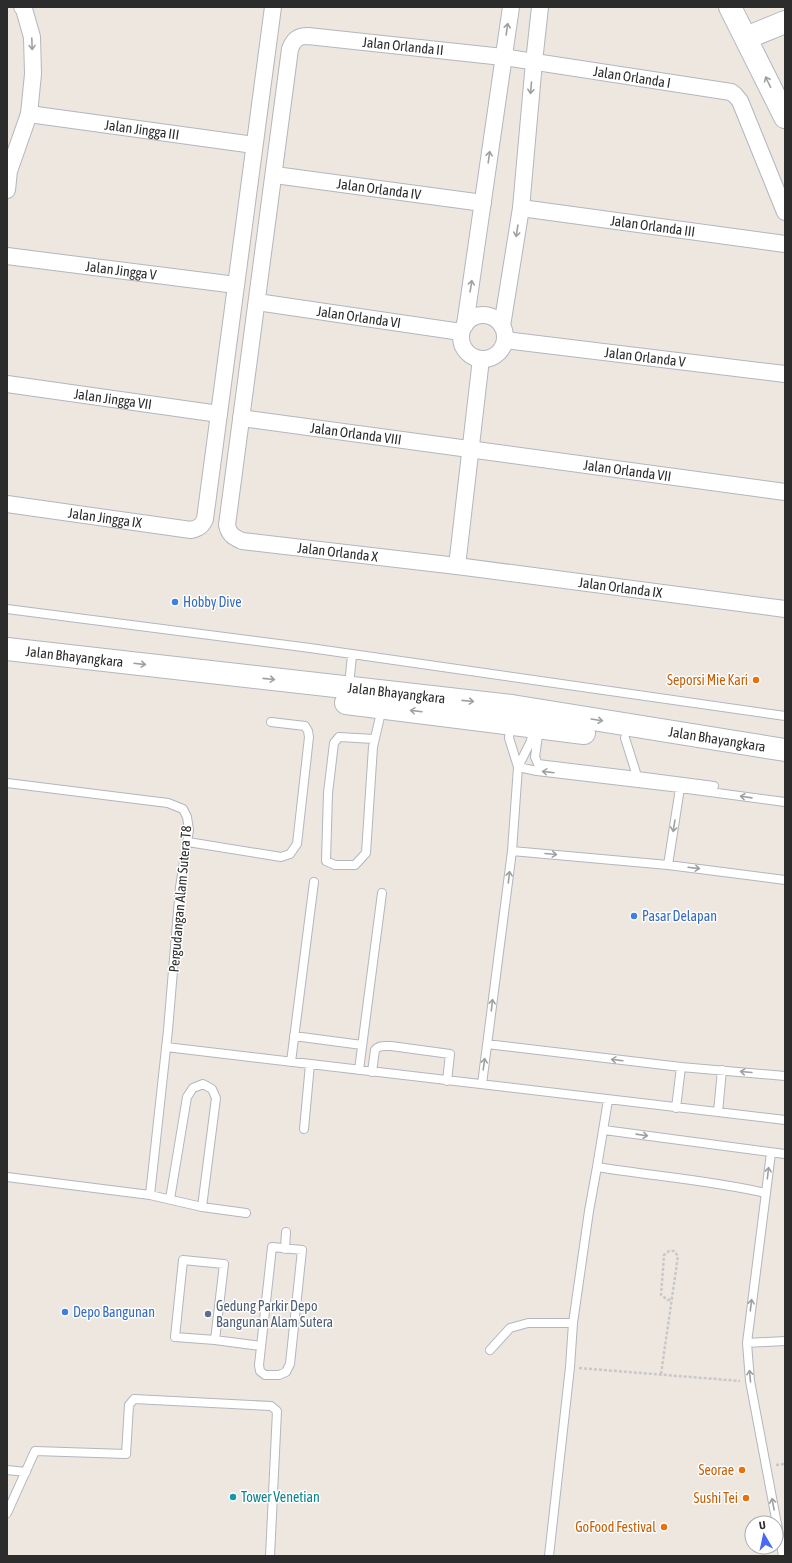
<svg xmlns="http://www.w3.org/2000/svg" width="792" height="1563" font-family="'Asap Condensed',sans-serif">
	<rect width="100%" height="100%" fill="#ede7e0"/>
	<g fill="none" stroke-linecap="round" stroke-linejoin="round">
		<g stroke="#b3b6bf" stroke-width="10">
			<path id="service" d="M 7,609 L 310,648 L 785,716
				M 349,686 L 352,655
				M 539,728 L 535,757 L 538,764 L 637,776 L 625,738
				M 374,739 L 339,737 L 334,743 L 328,793 L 326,861 L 335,865 L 355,865 L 366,853 L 373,747 L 382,708
				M 518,767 L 537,771 L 680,788 L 785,802
				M 518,767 L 531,741 L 533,727
				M 637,776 L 714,786
				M 7,783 L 168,803 L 183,809 L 187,817 L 189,830 L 180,887 L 168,1030 L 150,1195
				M 188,842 L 281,857 L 290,854 L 297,844 L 309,737 L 308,731 L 305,726 L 271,722
				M 512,851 L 668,865 L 785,880
				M 668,865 L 680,788
				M 294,1036 L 362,1045
				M 487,1044 L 681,1067 L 785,1076
				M 166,1047 L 785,1120
				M 291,1062 L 314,882
				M 359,1070 L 382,893
				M 372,1072 L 375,1050 C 379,1045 384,1046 391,1046 L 450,1054 L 447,1081
				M 482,1084 L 512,851 L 518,767 L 509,738 L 510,725
				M 676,1108 L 681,1067
				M 718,1112 L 722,1070
				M 304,1129 L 310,1064
				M 604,1130 L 785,1154
				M 771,1153 L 747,1343 L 750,1381 L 783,1556
				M 597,1167 L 608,1100
				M 7,1177 L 150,1195 L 202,1207 L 246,1213
				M 170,1199 L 187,1097 L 193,1088 L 203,1084 L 212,1089 L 216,1098 L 202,1207
				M 272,1247 L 302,1250 L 290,1364 L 286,1372 L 279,1375 L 265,1375 L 260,1371 L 259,1365 Z
				M 285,1249 L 286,1232
				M 183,1260 L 224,1264 L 215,1340 L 175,1337 Z
				M 215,1340 L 261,1346
				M 747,1343 L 785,1341
				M 490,1350 L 510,1328 L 528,1323 L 573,1323
				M 7,1470 L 26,1472
				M 7,1513 L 35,1451 L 126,1454 L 129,1405 L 134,1399 L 271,1406 L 277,1411 L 270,1556
				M 549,1556 L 570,1367 L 573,1323 L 589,1211 L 597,1167 C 653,1176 710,1180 766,1193"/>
		</g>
		<g stroke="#b3b6bf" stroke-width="18">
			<g id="minor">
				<path id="s1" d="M 29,114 L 254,145"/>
				<path id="s2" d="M 275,175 L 483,203"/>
				<path d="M 7,190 L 9,171 L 29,114 L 33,74 L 32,37 L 24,9 L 22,7"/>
				<path id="s3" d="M 521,208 L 785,244"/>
				<path id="s4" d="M 785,212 L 740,101 L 735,95 L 731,92 L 503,57 L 308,36 C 298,36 294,39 290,49 L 227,525 C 229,535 234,537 242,541 L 457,566 L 785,609"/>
				<path id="s5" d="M 7,256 L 236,285"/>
				<path id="s6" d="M 257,302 L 461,332"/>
				<circle cx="483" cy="337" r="22"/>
				<path d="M 465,325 L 511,7"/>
				<path d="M 502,326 L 521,208 L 534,62 L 540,7"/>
				<path id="s7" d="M 505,340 L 785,374"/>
				<path id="s8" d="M 7,384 L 219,414"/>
				<path id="s9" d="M 241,418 L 785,492"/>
				<path id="s10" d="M 7,504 L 191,530 C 199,528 202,526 205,519 L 273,7"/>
				<path d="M 457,566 L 481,359"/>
			</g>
		</g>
		<g stroke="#b3b6bf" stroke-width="24">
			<g id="secondary">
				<path d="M 730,7 L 785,117"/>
				<path d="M 746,38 L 785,22"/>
				<path id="s11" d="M 7,649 L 512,706 L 785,750"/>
				<path d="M 346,703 L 584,733"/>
			</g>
		</g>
		<path stroke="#c8c8c8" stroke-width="2.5" stroke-dasharray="3 2" stroke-linecap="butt" d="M 579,1368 L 740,1381
			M 661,1374 L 678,1256 L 674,1251 L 669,1251 L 664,1255 L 661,1295 L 668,1300 L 672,1299
			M 776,1465 L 785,1464"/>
		<use href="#service" stroke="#fff" stroke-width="8"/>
		<use href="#minor" stroke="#fff" stroke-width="16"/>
		<use href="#secondary" stroke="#fff" stroke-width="22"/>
	</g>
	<defs><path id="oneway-shaft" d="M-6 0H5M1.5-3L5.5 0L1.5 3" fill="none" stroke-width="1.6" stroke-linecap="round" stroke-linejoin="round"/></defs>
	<g stroke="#a0a0a0">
		<use href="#oneway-shaft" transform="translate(507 29) rotate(-82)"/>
		<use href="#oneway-shaft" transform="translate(32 44) rotate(88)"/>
		<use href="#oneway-shaft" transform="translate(768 82) rotate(-116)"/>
		<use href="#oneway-shaft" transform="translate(531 88) rotate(95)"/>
		<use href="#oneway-shaft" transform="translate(489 157) rotate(-82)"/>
		<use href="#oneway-shaft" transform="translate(517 231) rotate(99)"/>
		<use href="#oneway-shaft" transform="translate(471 286) rotate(-81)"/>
		<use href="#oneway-shaft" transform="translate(140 664) rotate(7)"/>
		<use href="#oneway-shaft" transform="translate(269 679) rotate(6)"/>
		<use href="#oneway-shaft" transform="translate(468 701) rotate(6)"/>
		<use href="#oneway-shaft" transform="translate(416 711) rotate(-173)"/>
		<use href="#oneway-shaft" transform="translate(597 720) rotate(9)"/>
		<use href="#oneway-shaft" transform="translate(548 772) rotate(-173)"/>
		<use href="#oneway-shaft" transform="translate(746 797) rotate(-172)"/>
		<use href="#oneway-shaft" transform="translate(674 826) rotate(99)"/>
		<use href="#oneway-shaft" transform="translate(551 854) rotate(5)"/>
		<use href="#oneway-shaft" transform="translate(694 868) rotate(7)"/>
		<use href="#oneway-shaft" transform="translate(509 877) rotate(-83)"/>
		<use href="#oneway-shaft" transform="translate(492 1005) rotate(-83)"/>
		<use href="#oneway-shaft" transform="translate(617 1060) rotate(-173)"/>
		<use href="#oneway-shaft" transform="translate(484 1064) rotate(-82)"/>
		<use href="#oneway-shaft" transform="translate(746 1072) rotate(-175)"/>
		<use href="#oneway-shaft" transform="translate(642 1135) rotate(8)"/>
		<use href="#oneway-shaft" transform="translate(768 1173) rotate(-83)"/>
		<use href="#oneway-shaft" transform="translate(751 1305) rotate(-83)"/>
		<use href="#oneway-shaft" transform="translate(750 1376) rotate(-95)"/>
		<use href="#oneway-shaft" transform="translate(773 1504) rotate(-101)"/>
	</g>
	<g fill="#3f7fe0" stroke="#fff" stroke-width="1.5">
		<circle cx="175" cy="602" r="4"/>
		<circle cx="634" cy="916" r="4"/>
		<circle cx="65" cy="1312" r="4"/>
	</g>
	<g fill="#e8710a" stroke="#fff" stroke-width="1.5">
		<circle cx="756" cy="680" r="4"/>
		<circle cx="742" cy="1470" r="4"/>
		<circle cx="746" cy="1498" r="4"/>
		<circle cx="664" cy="1527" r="4"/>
	</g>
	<circle fill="#5c6f8a" stroke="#fff" stroke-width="1.5" cx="208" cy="1314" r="4"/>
	<circle fill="#0f9aa8" stroke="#fff" stroke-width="1.5" cx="233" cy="1497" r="4"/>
	<g text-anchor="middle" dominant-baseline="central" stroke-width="3" stroke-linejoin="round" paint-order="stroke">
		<g font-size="14" fill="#2c2c2c" stroke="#fff">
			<text transform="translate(403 46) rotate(6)">Jalan Orlanda II</text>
			<text transform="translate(632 77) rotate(9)">Jalan Orlanda I</text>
			<text stroke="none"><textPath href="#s1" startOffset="114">Jalan Jingga III</textPath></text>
			<text stroke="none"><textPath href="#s2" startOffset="105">Jalan Orlanda IV</textPath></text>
			<text stroke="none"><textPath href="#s3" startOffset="133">Jalan Orlanda III</textPath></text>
			<text stroke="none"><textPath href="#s5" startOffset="115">Jalan Jingga V</textPath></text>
			<text stroke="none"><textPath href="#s6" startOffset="103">Jalan Orlanda VI</textPath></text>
			<text stroke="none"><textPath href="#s7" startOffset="141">Jalan Orlanda V</textPath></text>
			<text stroke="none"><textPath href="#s8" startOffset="107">Jalan Jingga VII</textPath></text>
			<text stroke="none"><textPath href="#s9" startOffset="116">Jalan Orlanda VIII</textPath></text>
			<text stroke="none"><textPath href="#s9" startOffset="390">Jalan Orlanda VII</textPath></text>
			<text stroke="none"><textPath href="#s10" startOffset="99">Jalan Jingga IX</textPath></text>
			<text stroke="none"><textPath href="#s4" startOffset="1183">Jalan Orlanda X</textPath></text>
			<text stroke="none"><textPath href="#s4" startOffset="1468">Jalan Orlanda IX</textPath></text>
			<text stroke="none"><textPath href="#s11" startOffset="68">Jalan Bhayangkara</textPath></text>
			<text stroke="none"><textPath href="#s11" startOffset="392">Jalan Bhayangkara</textPath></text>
			<text stroke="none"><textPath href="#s11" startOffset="716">Jalan Bhayangkara</textPath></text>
			<text transform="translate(180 899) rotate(-85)">Pergudangan Alam Sutera T8</text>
		</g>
		<g font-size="14" fill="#366cbe" stroke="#fff" text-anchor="start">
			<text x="183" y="602">Hobby Dive</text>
			<text x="642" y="916">Pasar Delapan</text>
			<text x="73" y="1312">Depo Bangunan</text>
		</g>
		<g font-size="14" fill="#c56008" stroke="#fff" text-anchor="end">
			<text x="748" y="680">Seporsi Mie Kari</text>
			<text x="734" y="1470">Seorae</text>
			<text x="738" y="1498">Sushi Tei</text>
			<text x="656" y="1527">GoFood Festival</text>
		</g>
		<g font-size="14" fill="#4e5e75" stroke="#fff" text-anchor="start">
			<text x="216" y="1306">Gedung Parkir Depo<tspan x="216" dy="16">Bangunan Alam Sutera</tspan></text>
		</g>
		<g font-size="14" fill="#0d838f" stroke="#fff" text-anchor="start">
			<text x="241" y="1497">Tower Venetian</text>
		</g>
	</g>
	<rect width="792" height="1563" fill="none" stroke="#2c2c2c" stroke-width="16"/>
	<g transform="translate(764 1535) rotate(351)"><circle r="19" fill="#ffffff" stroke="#ababab"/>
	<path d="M0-3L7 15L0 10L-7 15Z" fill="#486af1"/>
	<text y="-6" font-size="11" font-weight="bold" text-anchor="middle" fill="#2c2c2c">U</text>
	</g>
</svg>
